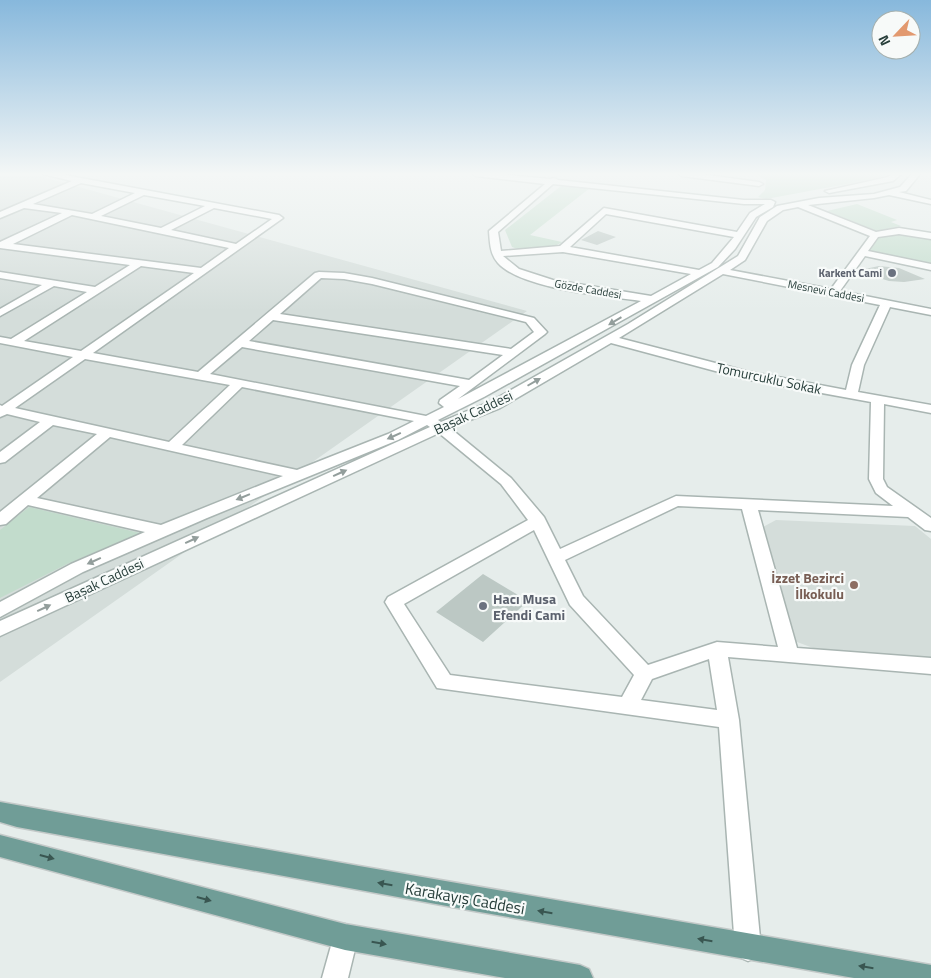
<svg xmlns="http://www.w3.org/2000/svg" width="931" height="978" font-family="'Titillium Web',sans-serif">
	<rect width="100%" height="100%" fill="#e6edeb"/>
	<path fill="#d4ddda" d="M 0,174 L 32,174 L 527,311 L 0,682 Z
		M 776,520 L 915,526 L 931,539 L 931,662 L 816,649 L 797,642 L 792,637 L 761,528 Z"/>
	<path fill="#c2dccc" d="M 756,174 L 888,174 L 881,177 L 847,184 L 766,199 L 758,197 L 765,190 L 766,180 Z
		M 561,186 L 590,188 L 530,235 L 562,242 C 552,249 524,253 512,247 L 505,230 Z
		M 857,204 L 897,220 L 891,222 L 901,226 L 877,231 L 827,211 Z
		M 899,232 L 931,237 L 931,263 L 869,252 L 879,236 Z
		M 29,507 L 140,533 L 67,564 L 0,598 L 0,530 Z"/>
	<path fill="#bcc8c4" d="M 598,231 L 616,237 L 597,245 L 581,240 Z
		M 879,266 L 899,268 L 925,279 L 904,282 L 889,281 L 876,277 L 865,269 Z
		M 483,574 L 528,601 L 483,642 L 436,612 Z"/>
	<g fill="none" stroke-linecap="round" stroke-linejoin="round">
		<g stroke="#a9b5b2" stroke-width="3">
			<path id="minor" d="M 43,174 L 60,174 L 81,178 L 279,215 L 283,218 L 93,353 L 198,372 L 315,273 L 319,272 L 344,273 L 372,278 L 534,318 L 547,332 L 545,334 L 458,399 L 641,301 C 607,296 521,289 498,263 C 490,254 490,243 489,231 L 545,184 L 476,176 L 472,174 L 499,174 L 550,179 L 554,178 L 558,180 L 744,200 L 771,200 L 775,202 L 773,207 L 756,217 L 735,249 L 718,267 L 484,397 L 438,420 L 441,422 L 490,402 L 628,324 L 738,256 L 760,217 L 777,206 L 819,198 L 874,194 L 900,187 L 912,174 L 920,174 L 906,191 L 899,192 L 931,200 L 931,204 L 889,195 L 874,198 L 808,205 L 876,232 L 899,228 L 931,233 L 931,239 L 899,234 L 878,237 L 868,251 L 931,264 L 931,270 L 865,256 L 840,291 L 931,309 L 931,315 L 890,307 L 864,365 L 858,392 L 931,405 L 931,413 L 884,404 L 883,479 L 887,487 L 931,518 L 931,531 L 925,530 L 908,517 L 758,510 L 797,648 L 931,658 L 931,674 L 728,657 L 739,720 L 761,948 L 757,957 L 748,961 L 739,957 L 735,948 L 719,727 L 437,688 L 388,607 L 385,602 L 388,597 L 528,520 L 501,484 L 439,433 L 0,636 L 0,621 L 430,427 L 427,425 L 398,440 L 207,518 L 83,572 L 0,617 L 0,602 L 71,564 L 145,532 L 28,505 L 6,524 L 0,525 L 0,512 L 97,434 L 53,425 L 5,462 L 0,463 L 0,452 L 40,422 L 7,414 L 0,417 L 0,405 L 2,406 L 73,357 L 0,343 L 0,337 L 11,339 L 87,292 L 54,286 L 0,316 L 0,309 L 42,285 L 0,278 L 0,272 L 95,287 L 130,265 L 0,248 L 0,242 L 62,213 L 24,208 L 0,218 L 0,212 L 72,181 ZM 81,183 L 135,193 L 92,214 L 33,204 ZM 553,184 L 744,204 L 765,204 L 750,213 L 737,232 L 604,208 L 560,246 L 501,251 L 498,232 ZM 144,195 L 205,206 L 161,228 L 101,216 ZM 798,207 L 870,236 L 831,289 L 730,270 L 745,260 L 767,221 L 783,210 ZM 214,208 L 272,219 L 236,244 L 171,230 ZM 606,214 L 734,237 L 712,263 L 699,270 L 570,247 ZM 72,215 L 229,248 L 201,268 L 13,244 ZM 563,252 L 691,274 L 651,296 L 553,280 L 519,269 L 503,256 ZM 141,266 L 194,273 L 81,351 L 24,341 ZM 723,274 L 880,305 L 852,365 L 846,390 L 746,371 L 619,338 ZM 321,278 L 344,279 L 372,284 L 526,322 L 534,332 L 511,349 L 280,314 ZM 273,320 L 503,355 L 469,380 L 249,341 ZM 611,343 L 745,379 L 871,402 L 869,479 L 876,493 L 893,506 L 676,496 L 560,549 L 544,517 L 511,478 L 450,428 L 500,408 ZM 242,347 L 460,386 L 440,400 L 439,403 L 444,407 L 426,416 L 210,374 ZM 85,359 L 230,385 L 169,442 L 15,408 ZM 242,387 L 414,421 L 388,434 L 297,470 L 182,445 ZM 110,437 L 283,476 L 161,525 L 37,498 ZM 678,506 L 742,509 L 778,647 L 717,642 L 648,665 L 583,596 L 565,560 ZM 534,530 L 570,605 L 634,675 L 622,697 L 450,675 L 404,604 ZM 709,659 L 717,710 L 641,700 L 652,679 Z
				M 678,174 L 700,174 L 759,182 L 763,184 L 759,186 L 682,176 Z
				M 892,174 L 901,174 L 893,181 L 829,193 L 825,191 L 888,177 Z
				M 345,924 L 354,928 L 358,937 L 348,978 L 322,978 L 336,928 Z"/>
		</g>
		<g stroke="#c3c9c8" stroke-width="3">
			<path id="major" d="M 0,802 L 359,866 L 931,965 L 931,978 L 854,978 L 474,911 L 17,827 L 0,822 Z
				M 0,835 L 345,924 L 580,965 L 589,969 L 593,978 L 505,978 L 345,950 L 0,857 Z"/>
		</g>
		<use href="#minor" fill="#fff" fill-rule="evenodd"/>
		<use href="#major" fill="#709d97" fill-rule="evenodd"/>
	</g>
	<defs><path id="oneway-solid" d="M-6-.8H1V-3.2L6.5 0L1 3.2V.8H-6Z" transform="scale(1.25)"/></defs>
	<g fill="#939e9c">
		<use href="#oneway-solid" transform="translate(615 321) rotate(149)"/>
		<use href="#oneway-solid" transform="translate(534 382) rotate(-30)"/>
		<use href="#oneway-solid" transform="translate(394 436) rotate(156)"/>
		<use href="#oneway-solid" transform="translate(340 473) rotate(-24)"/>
		<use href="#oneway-solid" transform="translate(243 497) rotate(158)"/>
		<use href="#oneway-solid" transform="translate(192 540) rotate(-25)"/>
		<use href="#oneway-solid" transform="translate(94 561) rotate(156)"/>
		<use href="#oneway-solid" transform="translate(44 608) rotate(-25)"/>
	</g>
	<g fill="#395651">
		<use href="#oneway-solid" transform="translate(47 857) rotate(15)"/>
		<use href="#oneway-solid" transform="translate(385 884) rotate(-170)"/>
		<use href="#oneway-solid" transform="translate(204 899) rotate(15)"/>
		<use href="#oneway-solid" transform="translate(545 912) rotate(-170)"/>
		<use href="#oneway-solid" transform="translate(705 940) rotate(-170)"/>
		<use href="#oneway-solid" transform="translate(379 943) rotate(10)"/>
		<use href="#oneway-solid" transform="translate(866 967) rotate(-171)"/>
	</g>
	<linearGradient id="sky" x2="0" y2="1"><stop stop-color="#87b8dc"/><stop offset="0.56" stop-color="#f4f7f6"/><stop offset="1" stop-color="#f4f7f6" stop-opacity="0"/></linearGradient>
	<rect width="931" height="311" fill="url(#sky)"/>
	<g fill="#6b7280" stroke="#f7faf9" stroke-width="2">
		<circle cx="892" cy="273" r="5"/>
		<circle cx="483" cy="606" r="5"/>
	</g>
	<circle fill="#8d6e63" stroke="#f7faf9" stroke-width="2" cx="854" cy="585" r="5"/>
	<g text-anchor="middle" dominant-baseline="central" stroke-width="4.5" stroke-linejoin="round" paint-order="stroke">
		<g font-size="11" font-weight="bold" fill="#5b616d" stroke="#f7faf9" text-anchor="end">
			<text x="882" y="273">Karkent Cami</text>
		</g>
		<g font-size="11" fill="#273e3a" stroke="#f7faf9">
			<text transform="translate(588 289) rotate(10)">Gözde Caddesi</text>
			<text transform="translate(826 291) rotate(11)">Mesnevi Caddesi</text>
		</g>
		<g font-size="14" fill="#273e3a" stroke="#f7faf9">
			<text transform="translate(769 378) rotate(12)">Tomurcuklu Sokak</text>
			<text transform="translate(473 412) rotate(-25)">Başak Caddesi</text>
			<text transform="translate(104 580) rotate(-25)">Başak Caddesi</text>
		</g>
		<g font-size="14" font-weight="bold" fill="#785e54" stroke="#f7faf9" text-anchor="end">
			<text x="844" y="577">İzzet Bezirci<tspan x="844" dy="16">İlkokulu</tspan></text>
		</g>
		<g font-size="14" font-weight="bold" fill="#5b616d" stroke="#f7faf9" text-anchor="start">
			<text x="493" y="598">Hacı Musa<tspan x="493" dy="16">Efendi Cami</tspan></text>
		</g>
		<g font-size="16" fill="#273e3a" stroke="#f7faf9">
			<text transform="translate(465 898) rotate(10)">Karakayış Caddesi</text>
		</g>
	</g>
	<g transform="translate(896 35) rotate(245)"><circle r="24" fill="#f7faf9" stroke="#a4afad"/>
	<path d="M0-4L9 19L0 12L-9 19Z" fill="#e2996f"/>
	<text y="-8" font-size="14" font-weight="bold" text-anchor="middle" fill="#273e3a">N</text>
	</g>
</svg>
